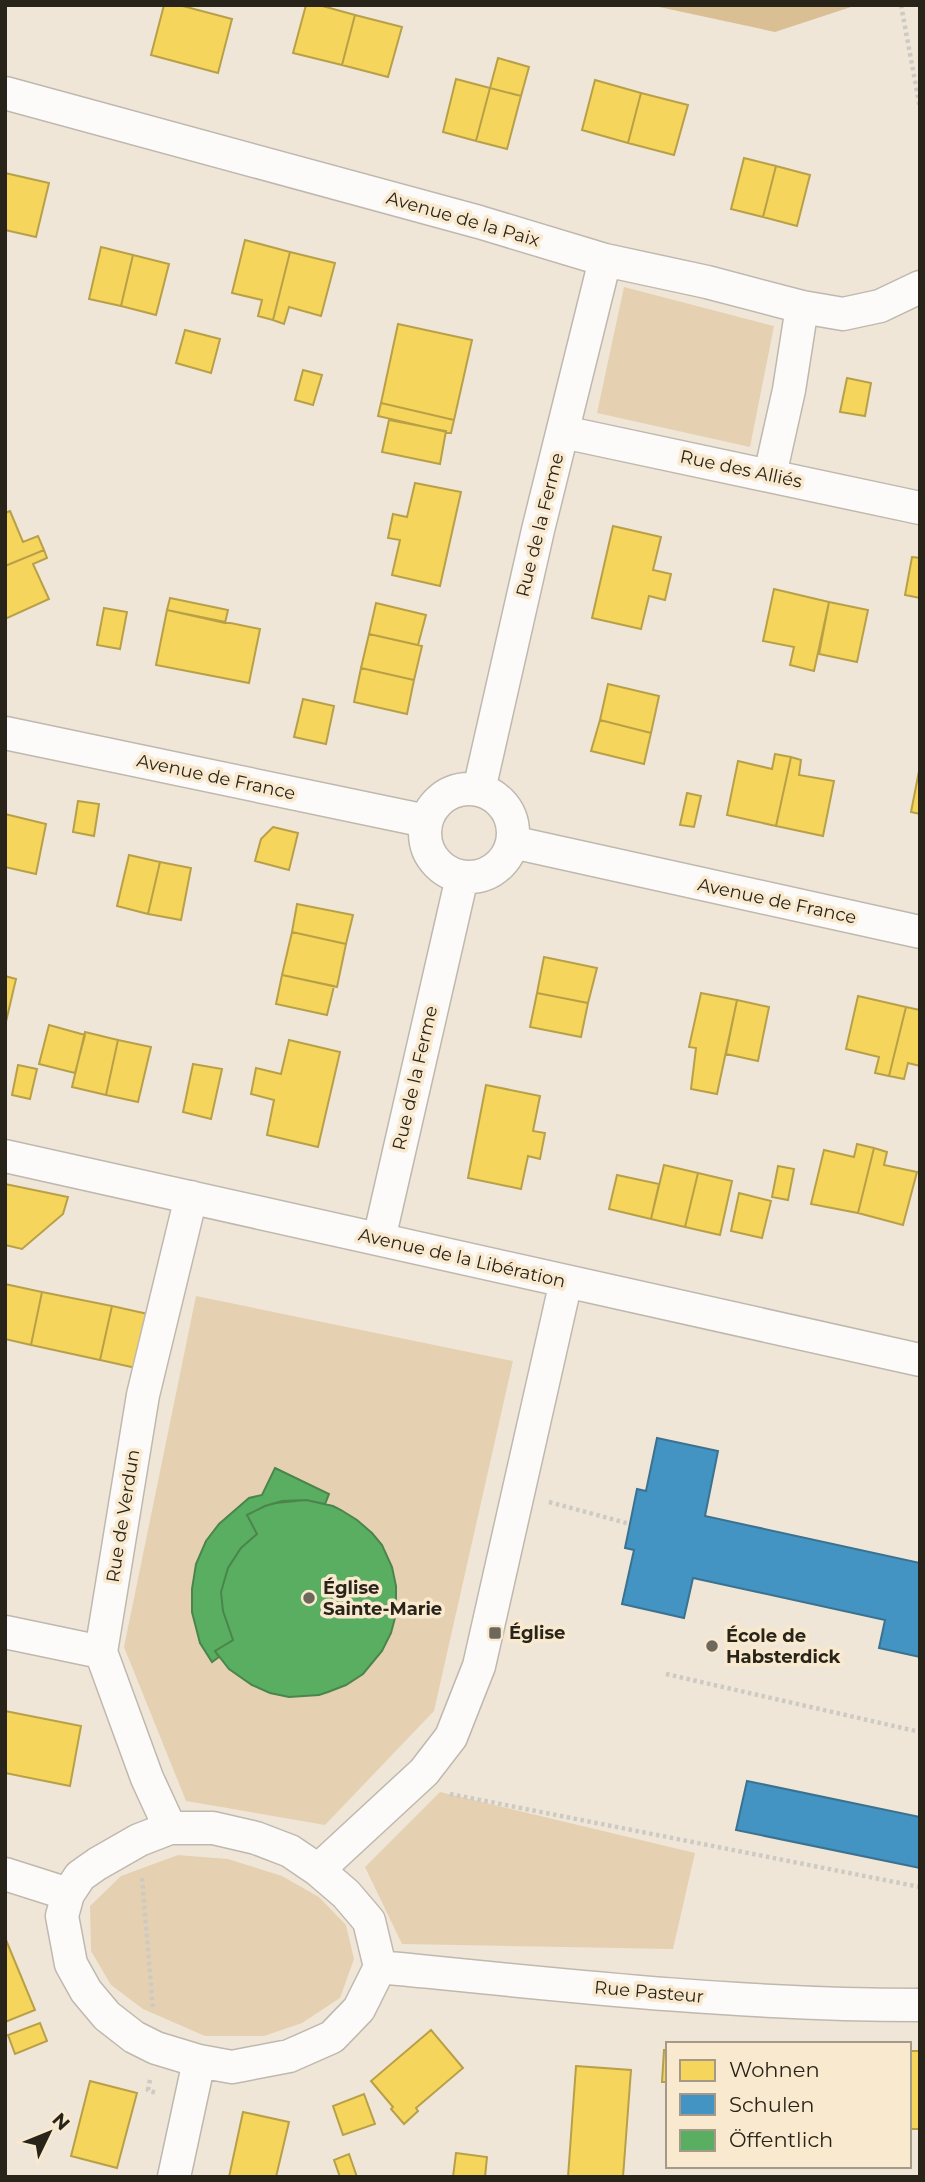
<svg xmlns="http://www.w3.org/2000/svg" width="925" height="2182" font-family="Montserrat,sans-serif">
	<rect width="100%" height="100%" fill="#efe6d8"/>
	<path fill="#e5d1b2" d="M 624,287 L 774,326 L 750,447 L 597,413 Z
		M 196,1296 L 513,1361 L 434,1711 L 325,1825 L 186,1801 L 124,1647 Z
		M 440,1792 L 695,1853 L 673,1949 L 402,1944 L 365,1867 Z
		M 178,1855 L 228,1859 L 282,1876 L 319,1897 L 346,1925 L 354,1959 L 340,1998 L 302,2023 L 264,2036 L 205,2036 L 143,2009 L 111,1985 L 91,1951 L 90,1906 L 121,1876 Z"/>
	<path fill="#d9bf93" d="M 650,5 L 857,5 L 775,32 Z"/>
	<path fill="#f6d55c" stroke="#b8a048" stroke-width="2" d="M 164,5 L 179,5 L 232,19 L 218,73 L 151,55 Z
		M 306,5 L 319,5 L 355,15 L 342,65 L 293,53 Z
		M 355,15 L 402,27 L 388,77 L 342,65 Z
		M 498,58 L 529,67 L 521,96 L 490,88 Z
		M 456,79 L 490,88 L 476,141 L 443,132 Z
		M 595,80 L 641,93 L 628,143 L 582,130 Z
		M 490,88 L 521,96 L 507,149 L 476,141 Z
		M 641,93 L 688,105 L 674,155 L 628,143 Z
		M 744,158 L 776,166 L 763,217 L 731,209 Z
		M 776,166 L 810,175 L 797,226 L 763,217 Z
		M 5,173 L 49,183 L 36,237 L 5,230 Z
		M 245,240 L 290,252 L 273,320 L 258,316 L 262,300 L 232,293 Z
		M 101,247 L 133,255 L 121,306 L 89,299 Z
		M 290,252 L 335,263 L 321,316 L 289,307 L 284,324 L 273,320 Z
		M 133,255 L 169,264 L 156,315 L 121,306 Z
		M 398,324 L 472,340 L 454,420 L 381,403 Z
		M 185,330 L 220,339 L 211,373 L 176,363 Z
		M 303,370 L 322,375 L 313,405 L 295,400 Z
		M 847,378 L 871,383 L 865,416 L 840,412 Z
		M 381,403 L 454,420 L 451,433 L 378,416 Z
		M 389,420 L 446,431 L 440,464 L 382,452 Z
		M 415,483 L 461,492 L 440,586 L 392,575 L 400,540 L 388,538 L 393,514 L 407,517 Z
		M 10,511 L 23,542 L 38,536 L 44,550 L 5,566 L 5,513 Z
		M 613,526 L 661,537 L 653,570 L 671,574 L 665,600 L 649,596 L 641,629 L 592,618 Z
		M 44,550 L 47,558 L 33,564 L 49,599 L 5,619 L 5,566 Z
		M 912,557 L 920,558 L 920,598 L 905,595 Z
		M 774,589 L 829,602 L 814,671 L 790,665 L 794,647 L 763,641 Z
		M 170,598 L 228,610 L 225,623 L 167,610 Z
		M 829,602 L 868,610 L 857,662 L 819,654 Z
		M 376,603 L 426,615 L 418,645 L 369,634 Z
		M 104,608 L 127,612 L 120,649 L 97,645 Z
		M 167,610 L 260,629 L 249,683 L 156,665 Z
		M 369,634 L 422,646 L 414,680 L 361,668 Z
		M 361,668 L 414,680 L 407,714 L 354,702 Z
		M 608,684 L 659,696 L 651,733 L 600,720 Z
		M 303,699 L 334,706 L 326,744 L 294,737 Z
		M 600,720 L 651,733 L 644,764 L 591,751 Z
		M 775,754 L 791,757 L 776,826 L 727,815 L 738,761 L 772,769 Z
		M 791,757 L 801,760 L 799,775 L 834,781 L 823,836 L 776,826 Z
		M 920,766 L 920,814 L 911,812 Z
		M 687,793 L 701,796 L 694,827 L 680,825 Z
		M 78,801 L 99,804 L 94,836 L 73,832 Z
		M 5,814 L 46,824 L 36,874 L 5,867 Z
		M 273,827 L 298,833 L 289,870 L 255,861 L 261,839 Z
		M 129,855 L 160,862 L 148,914 L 117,906 Z
		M 160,862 L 191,868 L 181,920 L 148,914 Z
		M 297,904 L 353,915 L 346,944 L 292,932 Z
		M 292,932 L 346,944 L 337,987 L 282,975 Z
		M 544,957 L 597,968 L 588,1003 L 537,993 Z
		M 282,975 L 334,986 L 327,1015 L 276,1004 Z
		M 5,976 L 16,979 L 5,1026 Z
		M 537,993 L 588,1003 L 581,1037 L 530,1027 Z
		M 701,993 L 737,1000 L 717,1094 L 691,1089 L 696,1048 L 689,1047 Z
		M 858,996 L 906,1007 L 889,1076 L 875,1073 L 879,1057 L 846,1049 Z
		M 737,1000 L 769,1007 L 758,1061 L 726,1054 Z
		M 906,1007 L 920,1010 L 920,1066 L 908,1063 L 904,1079 L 889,1076 Z
		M 49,1025 L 85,1035 L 75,1073 L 39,1064 Z
		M 85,1032 L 118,1040 L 106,1095 L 72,1087 Z
		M 118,1040 L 151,1047 L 138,1102 L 106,1095 Z
		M 289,1040 L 340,1052 L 318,1147 L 267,1135 L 274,1100 L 251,1094 L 256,1068 L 281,1074 Z
		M 193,1064 L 222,1069 L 211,1119 L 183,1112 Z
		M 18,1065 L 37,1069 L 30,1099 L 12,1095 Z
		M 486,1085 L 540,1096 L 533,1131 L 545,1133 L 540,1159 L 528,1156 L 521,1189 L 468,1178 Z
		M 857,1144 L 874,1148 L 858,1213 L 811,1204 L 824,1150 L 854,1157 Z
		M 874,1148 L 887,1152 L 884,1165 L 917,1172 L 903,1225 L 858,1213 Z
		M 664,1165 L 698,1173 L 685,1227 L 651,1219 Z
		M 778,1166 L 794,1169 L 788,1200 L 772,1197 Z
		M 698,1173 L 732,1181 L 720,1235 L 685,1227 Z
		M 617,1175 L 659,1184 L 651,1219 L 609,1209 Z
		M 5,1184 L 68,1197 L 63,1214 L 22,1249 L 5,1245 Z
		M 739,1193 L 771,1201 L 762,1238 L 731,1231 Z
		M 5,1284 L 42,1292 L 31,1345 L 5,1339 Z
		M 42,1292 L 112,1306 L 100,1360 L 31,1345 Z
		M 112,1306 L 148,1314 L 136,1368 L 100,1360 Z
		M 5,1711 L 81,1726 L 70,1786 L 5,1773 Z
		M 6,1940 L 35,2010 L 5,2022 L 5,1941 Z
		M 40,2023 L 47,2041 L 15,2054 L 8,2035 Z
		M 431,2030 L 463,2068 L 416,2108 L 418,2111 L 404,2124 L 391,2109 L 393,2107 L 371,2081 Z
		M 664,2050 L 668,2050 L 668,2082 L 662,2082 Z
		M 909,2051 L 920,2051 L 920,2129 L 909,2129 Z
		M 576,2066 L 631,2070 L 623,2177 L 568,2177 Z
		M 90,2081 L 137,2093 L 117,2168 L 71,2156 Z
		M 364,2094 L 375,2124 L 343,2135 L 333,2106 Z
		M 243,2112 L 289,2122 L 276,2177 L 229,2177 Z
		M 456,2153 L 487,2157 L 485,2177 L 453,2177 Z
		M 349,2154 L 357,2177 L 340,2177 L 334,2160 Z"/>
	<path fill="#4393c3" stroke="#3b7290" stroke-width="2" d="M 657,1438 L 718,1451 L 705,1516 L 920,1563 L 920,1657 L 879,1648 L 885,1620 L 693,1578 L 684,1618 L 622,1604 L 634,1550 L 625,1548 L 637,1489 L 646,1491 Z
		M 747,1781 L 920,1817 L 920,1868 L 736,1830 Z"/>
	<path fill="#5aae61" stroke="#4b854c" stroke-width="2" d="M 275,1468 L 329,1494 L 325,1504 L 306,1500 L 282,1501 L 265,1506 L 247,1515 L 257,1534 L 241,1548 L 228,1568 L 221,1592 L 223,1611 L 233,1640 L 215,1651 L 219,1657 L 212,1662 L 200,1643 L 192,1612 L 192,1589 L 196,1564 L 206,1541 L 219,1524 L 249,1498 L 262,1495 Z
		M 306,1500 L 333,1506 L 341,1510 L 357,1520 L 372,1533 L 382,1545 L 392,1567 L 396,1586 L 396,1614 L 391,1633 L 382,1651 L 363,1674 L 346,1685 L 328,1692 L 319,1695 L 289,1697 L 270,1693 L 252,1685 L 229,1669 L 215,1651 L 233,1640 L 223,1611 L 221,1592 L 228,1568 L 241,1548 L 257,1534 L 247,1515 L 265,1506 L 276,1503 Z"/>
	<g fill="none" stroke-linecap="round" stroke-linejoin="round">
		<g stroke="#bfb8ae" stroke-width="35">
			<path id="minor" d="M 5,93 L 479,222 L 605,260 L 707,282 L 802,307 L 843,314 L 880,306 L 920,287
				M 563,432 L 920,508
				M 770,475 L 789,390 L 802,307
				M 5,733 L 426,821
				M425 833a44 44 0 1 1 88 0a44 44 0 1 1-88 0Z
				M 479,790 L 538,530 L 605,260
				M 512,842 L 920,932
				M 5,1156 L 920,1360
				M 379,1239 L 462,877
				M 5,1632 L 101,1652
				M 170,1828 L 213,1828 L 256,1838 L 290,1851 L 318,1870 L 346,1894 L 369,1921 L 380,1967 L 359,2009 L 332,2037 L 289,2056 L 232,2067 L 199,2061 L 156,2048 L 134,2037 L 107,2016 L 86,1991 L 71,1964 L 62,1916 L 68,1894 L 80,1876 L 97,1864 L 139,1840 Z
				M 170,1828 L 147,1778 L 101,1652 L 143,1395 L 191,1197
				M 318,1870 L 424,1772 L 451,1737 L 479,1666 L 566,1281
				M 5,1874 L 68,1894
				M 380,1967 C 559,1985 739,2005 920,2005
				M 174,2177 L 199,2061"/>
		</g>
		<path stroke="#cdcac4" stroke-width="4.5" stroke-dasharray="3.5 3.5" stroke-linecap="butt" d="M 901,5 L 920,108
			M 549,1502 L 630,1524
			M 666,1674 L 920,1732
			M 450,1794 L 920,1887
			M 142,1878 L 153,2009
			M 150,2080 L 148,2090 L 156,2093"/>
		<use href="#minor" stroke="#fdfbf9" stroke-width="32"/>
	</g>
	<g fill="#6e685c" stroke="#f8e9cf" stroke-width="2.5">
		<circle cx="309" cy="1598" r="7"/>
		<rect x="488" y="1626" width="14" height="14" rx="3.5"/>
		<circle cx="712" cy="1646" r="7"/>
	</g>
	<g text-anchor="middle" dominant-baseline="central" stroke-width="7" stroke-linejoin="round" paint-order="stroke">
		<g font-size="18" fill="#29241a" stroke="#f8e9cf">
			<text transform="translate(463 219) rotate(16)">Avenue de la Paix</text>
			<text transform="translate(741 469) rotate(12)">Rue des Alliés</text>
			<text transform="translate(540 525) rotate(-76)">Rue de la Ferme</text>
			<text transform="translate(216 777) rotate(12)">Avenue de France</text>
			<text transform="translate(777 901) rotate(12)">Avenue de France</text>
			<text transform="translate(415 1078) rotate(-77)">Rue de la Ferme</text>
			<text transform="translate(462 1258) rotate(13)">Avenue de la Libération</text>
			<text transform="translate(123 1516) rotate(-81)">Rue de Verdun</text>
			<text transform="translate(649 1992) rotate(5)">Rue Pasteur</text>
		</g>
		<g font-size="18" font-weight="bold" fill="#29241a" stroke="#f8e9cf" text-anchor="start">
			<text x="323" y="1588">Église<tspan x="323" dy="21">Sainte-Marie</tspan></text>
			<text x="509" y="1633">Église</text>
			<text x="726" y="1636">École de<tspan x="726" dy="21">Habsterdick</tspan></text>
		</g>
	</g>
	<rect width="925" height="2182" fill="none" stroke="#29241a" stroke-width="14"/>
	<rect x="666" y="2042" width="245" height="126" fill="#f8e9cf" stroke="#a59a87" stroke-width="2"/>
	<rect x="680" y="2060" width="35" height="21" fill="#f6d55c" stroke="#a59a87" stroke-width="2"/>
	<text x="729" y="2077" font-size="21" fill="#29241a">Wohnen</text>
	<rect x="680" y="2094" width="35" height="21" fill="#4393c3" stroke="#a59a87" stroke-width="2"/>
	<text x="729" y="2112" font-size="21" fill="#29241a">Schulen</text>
	<rect x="680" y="2130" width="35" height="21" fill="#5aae61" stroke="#a59a87" stroke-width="2"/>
	<text x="729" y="2147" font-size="21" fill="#29241a">Öffentlich</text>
	<g transform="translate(49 2133) rotate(47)" stroke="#f8e9cf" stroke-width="5" paint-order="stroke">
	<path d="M0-5L12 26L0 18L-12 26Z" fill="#29241a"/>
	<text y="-10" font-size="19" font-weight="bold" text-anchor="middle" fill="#29241a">N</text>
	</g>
</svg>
